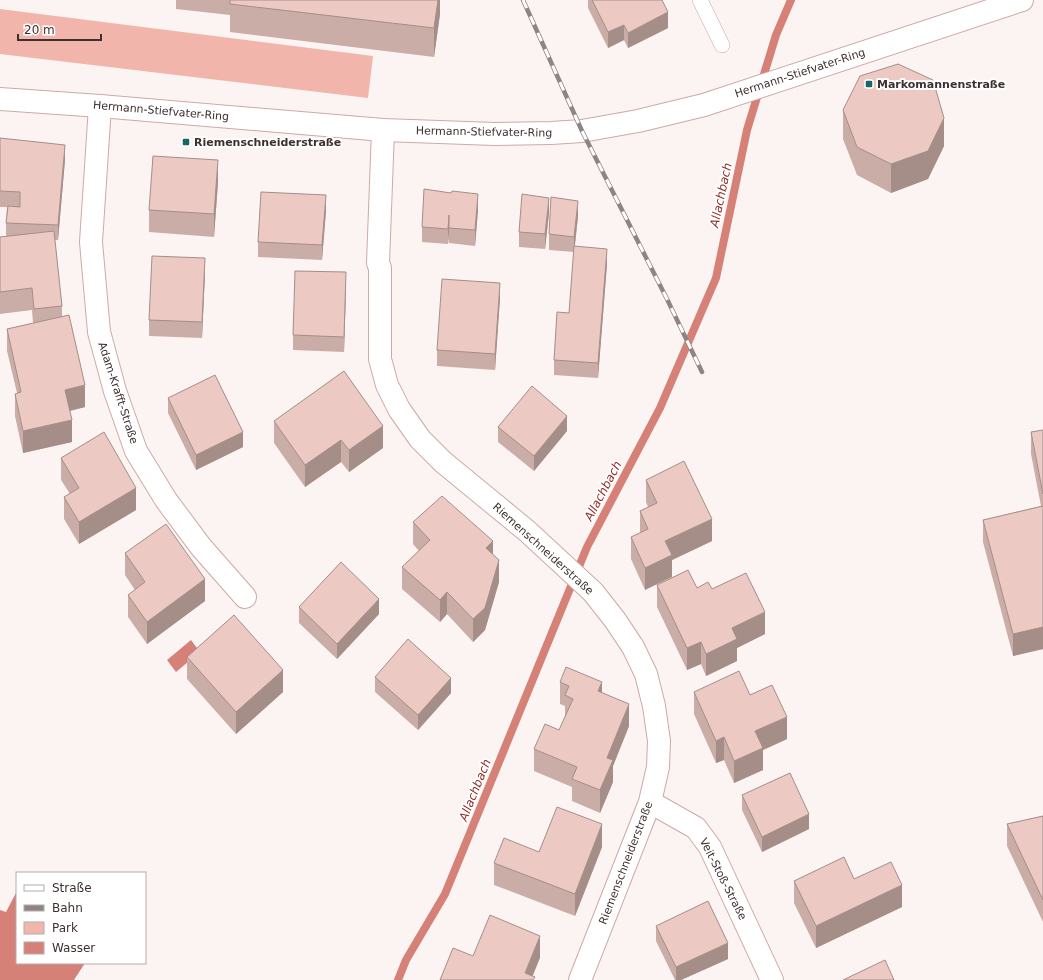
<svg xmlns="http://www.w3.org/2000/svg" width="1043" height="980" font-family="'DejaVu Sans',sans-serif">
	<rect width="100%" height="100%" fill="#fcf4f3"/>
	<path fill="#f2b5ac" d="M 0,9 L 373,56 L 368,98 L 0,54 Z"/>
	<path fill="#d68177" d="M 191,640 L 200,652 L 176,672 L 167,660 Z
		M 17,891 L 17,963 L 85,963 L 74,980 L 0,980 L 0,910 L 6,912 Z"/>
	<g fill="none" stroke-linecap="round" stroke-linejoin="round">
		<path stroke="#d68177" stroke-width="8" d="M 398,980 L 406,960 L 445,894 L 587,547 L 660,408 L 716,278 L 747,130 L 776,35 L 791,0"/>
		<g stroke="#ccaaa5" stroke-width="16">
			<path id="service" d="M 700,0 L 722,45"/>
		</g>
		<g stroke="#ccaaa5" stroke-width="24">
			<path id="minor" d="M 100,106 L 91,242 L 99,332 L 115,391 L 136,451 L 166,500 L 201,547 L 245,597
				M 383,130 L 378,263 L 380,268 L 380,359 L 387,385 L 399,409 L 420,439 L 443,462 L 527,531 L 593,592 L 615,620 L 633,647 L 646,674 L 654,706 L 659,741 L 658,767 L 650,802 L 580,980
				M 650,802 L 696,828 L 710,847 L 772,980"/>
		</g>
		<g stroke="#ccaaa5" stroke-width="24">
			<path id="tertiary" d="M 0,99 L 100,106 L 383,130 L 495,134 L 551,133 L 582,131 L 638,121 L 704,105 L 1022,0"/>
		</g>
		<use href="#service" stroke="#fff" stroke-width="15"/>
		<use href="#minor" stroke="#fff" stroke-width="22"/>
		<use href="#tertiary" stroke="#fff" stroke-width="22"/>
		<g stroke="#908483" stroke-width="4.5">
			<path id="rail" d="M 523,0 L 582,131 L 667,299 L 702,372"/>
		</g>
		<use href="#rail" stroke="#fff" stroke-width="3" stroke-dasharray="9" stroke-linecap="butt"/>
	</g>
	<path fill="#cbada8" d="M 176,0 L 440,0 L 440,14 L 434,57 L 230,32 L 230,15 L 176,9 Z
		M 588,0 L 662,0 L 668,28 L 628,48 L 624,40 L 608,48 L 588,8 Z
		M 843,110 L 944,146 L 928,179 L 891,193 L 857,175 L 843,139 Z
		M 0,138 L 65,160 L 58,240 L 55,240 L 62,306 L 62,317 L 85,407 L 70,411 L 72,442 L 23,453 L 15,416 L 15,394 L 17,393 L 7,351 L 7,329 L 33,323 L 32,310 L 0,314 L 0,237 L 6,237 L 6,223 L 7,207 L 0,207 Z
		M 218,182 L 214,237 L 149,232 L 149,210 Z
		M 478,210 L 475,246 L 449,243 L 449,232 L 448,244 L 422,242 L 422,227 Z
		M 326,211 L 322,260 L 258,257 L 258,242 Z
		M 549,213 L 545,249 L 519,247 L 519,232 Z
		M 578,216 L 575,246 L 607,264 L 598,378 L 554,375 L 554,360 L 569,313 L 574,252 L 549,250 L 549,234 Z
		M 205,273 L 202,338 L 149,336 L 149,320 Z
		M 346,287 L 344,352 L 293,350 L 293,335 Z
		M 500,298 L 495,370 L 437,366 L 437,350 Z
		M 168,398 L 243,447 L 196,470 L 168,413 Z
		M 274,421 L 383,448 L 349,472 L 341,462 L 305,487 L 274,443 Z
		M 498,427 L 567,431 L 534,471 L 498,442 Z
		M 1043,430 L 1043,649 L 1013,656 L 983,542 L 983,520 L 1041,506 L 1031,454 L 1031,432 Z
		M 61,458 L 136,510 L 79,544 L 64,519 L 64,497 L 70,494 L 61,480 Z
		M 646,480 L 712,541 L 672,560 L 645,590 L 631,559 L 631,537 L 640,533 L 640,511 L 648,507 L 646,502 Z
		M 413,522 L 493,554 L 499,582 L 485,630 L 473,642 L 447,614 L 440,622 L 402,589 L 402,567 L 419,551 L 413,544 Z
		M 125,553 L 205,601 L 147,644 L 128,617 L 128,595 L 135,590 L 125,575 Z
		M 657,585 L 697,588 L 712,589 L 765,634 L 737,648 L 737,661 L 706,676 L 701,664 L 687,670 L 657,607 Z
		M 299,607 L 379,614 L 337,659 L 299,623 Z
		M 187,657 L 283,692 L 236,734 L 187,679 Z
		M 375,677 L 451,693 L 418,730 L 375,692 Z
		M 560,682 L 602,693 L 629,726 L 613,766 L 613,782 L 600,813 L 572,801 L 572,787 L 534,771 L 534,749 L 559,730 L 565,717 L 565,706 L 560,704 Z
		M 694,692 L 750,695 L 787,739 L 763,750 L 763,770 L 734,783 L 724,760 L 716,763 L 694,714 Z
		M 742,795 L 809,829 L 762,852 L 742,810 Z
		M 1043,816 L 1043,922 L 1007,846 L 1007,824 Z
		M 602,847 L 575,916 L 494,885 L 494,863 L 539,852 Z
		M 854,879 L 902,907 L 816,948 L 794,903 L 794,881 Z
		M 656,926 L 728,959 L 681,980 L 675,980 L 656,941 Z"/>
	<path fill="#a58d88" d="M 438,0 L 440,0 L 440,14 L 434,57 L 434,28 Z
		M 668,12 L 668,28 L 628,48 L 628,33 Z
		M 624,25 L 624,40 L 608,48 L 608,32 Z
		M 944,118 L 944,146 L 928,179 L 891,193 L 891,164 Z
		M 65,145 L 65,160 L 58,240 L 58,225 Z
		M 218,160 L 218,182 L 214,237 L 214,214 Z
		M 478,194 L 478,210 L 475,246 L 475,230 Z
		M 326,195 L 326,211 L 322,260 L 322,245 Z
		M 549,198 L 549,213 L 545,249 L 545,234 Z
		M 578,201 L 578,216 L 574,252 L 574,237 Z
		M 449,215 L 449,232 L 448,244 L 448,229 Z
		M 607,249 L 607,264 L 598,378 L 598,363 Z
		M 205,258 L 205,273 L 202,338 L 202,322 Z
		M 346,272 L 346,287 L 344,352 L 344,337 Z
		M 500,283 L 500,298 L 495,370 L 495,354 Z
		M 85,385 L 85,407 L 65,412 L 65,390 Z
		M 567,416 L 567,431 L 534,471 L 534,456 Z
		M 72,420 L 72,442 L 23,453 L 23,431 Z
		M 383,426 L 383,448 L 349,472 L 349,450 Z
		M 243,432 L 243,447 L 196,470 L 196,455 Z
		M 341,440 L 341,462 L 305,487 L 305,465 Z
		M 136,488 L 136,510 L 79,544 L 79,522 Z
		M 712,519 L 712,541 L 672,560 L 672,577 L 645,590 L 645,568 L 665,541 Z
		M 493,541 L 493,563 L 486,548 Z
		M 499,560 L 499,582 L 485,630 L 473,642 L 473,619 Z
		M 205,579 L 205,601 L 147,644 L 147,622 Z
		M 447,592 L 447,614 L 440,622 L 440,600 Z
		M 379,599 L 379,614 L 337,659 L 337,644 Z
		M 765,612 L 765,634 L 737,648 L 737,661 L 706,676 L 706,654 L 732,628 Z
		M 1043,627 L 1043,649 L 1013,656 L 1013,634 Z
		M 701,642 L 701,664 L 687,670 L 687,648 Z
		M 283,670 L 283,692 L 236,734 L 236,712 Z
		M 451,678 L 451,693 L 418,730 L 418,715 Z
		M 602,682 L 602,704 L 598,691 Z
		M 629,704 L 629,726 L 613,766 L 613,782 L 600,813 L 600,790 L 607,758 Z
		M 787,717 L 787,739 L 763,750 L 763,770 L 734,783 L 734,761 L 755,731 Z
		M 724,737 L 724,760 L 716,763 L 716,741 Z
		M 809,814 L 809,829 L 762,852 L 762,837 Z
		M 602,824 L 602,847 L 575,916 L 575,894 Z
		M 902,885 L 902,907 L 816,948 L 816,926 Z
		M 540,936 L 540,958 L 531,980 L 525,973 Z
		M 728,943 L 728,959 L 681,980 L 676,980 L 676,967 Z"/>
	<path fill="#ecc9c3" stroke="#a58d88" d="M 230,0 L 438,0 L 434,28 L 230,4 Z
		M 592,0 L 662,0 L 668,12 L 628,33 L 624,25 L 608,32 Z
		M 898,64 L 933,80 L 944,118 L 928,151 L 891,164 L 857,147 L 843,110 L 860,76 Z
		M 0,138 L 65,145 L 58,225 L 6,223 L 8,206 L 20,207 L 20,192 L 0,191 Z
		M 153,156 L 218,160 L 214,214 L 149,210 Z
		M 424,189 L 451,193 L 452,191 L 478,194 L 475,230 L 449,228 L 449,215 L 448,229 L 422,227 Z
		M 261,192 L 326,195 L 322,245 L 258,242 Z
		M 522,194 L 549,198 L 545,234 L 519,232 Z
		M 551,197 L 578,201 L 574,237 L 549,234 Z
		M 54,231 L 62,306 L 34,309 L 32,288 L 0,292 L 0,237 Z
		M 574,246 L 607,249 L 598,363 L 554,360 L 557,312 L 569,313 Z
		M 152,256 L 205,258 L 202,322 L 149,320 Z
		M 295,271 L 346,272 L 344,337 L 293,335 Z
		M 442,279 L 500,283 L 495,354 L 437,350 Z
		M 69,315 L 85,385 L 65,390 L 72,420 L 23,431 L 15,394 L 21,392 L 7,329 Z
		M 344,371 L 383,426 L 349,450 L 341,440 L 305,465 L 274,421 Z
		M 215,375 L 243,432 L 196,455 L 168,398 Z
		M 532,386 L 567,416 L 534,456 L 498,427 Z
		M 1043,430 L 1043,494 L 1031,432 Z
		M 104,432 L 136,488 L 79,522 L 64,497 L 79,488 L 61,458 Z
		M 684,461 L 712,519 L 665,541 L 672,555 L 645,568 L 631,537 L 648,529 L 640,511 L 657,503 L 646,480 Z
		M 442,496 L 493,541 L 486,548 L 499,560 L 485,608 L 473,619 L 447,592 L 440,600 L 402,567 L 430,540 L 413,522 Z
		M 1043,506 L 1043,627 L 1013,634 L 983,520 Z
		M 166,524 L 205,579 L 147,622 L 128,595 L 145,582 L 125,553 Z
		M 341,562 L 379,599 L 337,644 L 299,607 Z
		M 688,570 L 697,588 L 708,582 L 712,589 L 746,573 L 765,612 L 732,628 L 737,639 L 706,654 L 701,642 L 687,648 L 657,585 Z
		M 234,615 L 283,670 L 236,712 L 187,657 Z
		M 408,639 L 451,678 L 418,715 L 375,677 Z
		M 566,667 L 602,682 L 598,691 L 629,704 L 607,758 L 613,760 L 600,790 L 572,779 L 577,767 L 534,749 L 545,724 L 559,730 L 573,699 L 565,695 L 569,686 L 560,682 Z
		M 739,671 L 750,695 L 772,685 L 787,717 L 755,731 L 763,748 L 734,761 L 724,737 L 716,741 L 694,692 Z
		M 790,773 L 809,814 L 762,837 L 742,795 Z
		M 557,807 L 602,824 L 575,894 L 494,863 L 504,838 L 539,852 Z
		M 1043,816 L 1043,900 L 1007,824 Z
		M 844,857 L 854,879 L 891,862 L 902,885 L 816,926 L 794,881 Z
		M 708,901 L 728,943 L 676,967 L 656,926 Z
		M 490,915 L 540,936 L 525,973 L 535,977 L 533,980 L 440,980 L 453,948 L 473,956 Z
		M 885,960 L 894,980 L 843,980 Z"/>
	<g fill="#166568" stroke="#fff" stroke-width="1.5">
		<rect x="865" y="80" width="8" height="8" rx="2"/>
		<rect x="182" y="138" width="8" height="8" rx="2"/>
	</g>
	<g text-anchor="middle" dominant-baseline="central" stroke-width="4" stroke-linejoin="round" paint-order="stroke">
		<g font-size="11" fill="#3e302e" stroke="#fff">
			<text transform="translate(800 73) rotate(-18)">Hermann-Stiefvater-Ring</text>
			<text transform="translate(161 111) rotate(5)">Hermann-Stiefvater-Ring</text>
			<text transform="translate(484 132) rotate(1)">Hermann-Stiefvater-Ring</text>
			<text transform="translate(118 393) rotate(72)">Adam-Krafft-Straße</text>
			<text transform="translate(543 549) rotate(42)">Riemenschneiderstraße</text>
			<text transform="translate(626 863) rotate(-69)">Riemenschneiderstraße</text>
			<text transform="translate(723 879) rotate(63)">Veit-Stoß-Straße</text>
		</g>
		<g font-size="11" font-weight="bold" fill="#3e302e" stroke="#fff" text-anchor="start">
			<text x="877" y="84">Markomannenstraße</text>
			<text x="194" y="142">Riemenschneiderstraße</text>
		</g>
		<g font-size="12" font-style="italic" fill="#912d27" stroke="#fff">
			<text transform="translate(721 195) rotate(-78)">Allachbach</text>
			<text transform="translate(603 491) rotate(-62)">Allachbach</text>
			<text transform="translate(475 790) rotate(-68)">Allachbach</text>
		</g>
	</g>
	<rect x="16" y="872" width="130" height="92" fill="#ffffff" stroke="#b2acab"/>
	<rect x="24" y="885" width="20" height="6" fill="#ffffff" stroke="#b2acab"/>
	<text x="52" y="892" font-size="12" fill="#3e302e">Straße</text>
	<rect x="24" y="905" width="20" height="6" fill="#908483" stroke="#b2acab"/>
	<text x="52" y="912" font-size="12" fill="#3e302e">Bahn</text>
	<rect x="24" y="922" width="20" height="12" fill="#f2b5ac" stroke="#b2acab"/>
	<text x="52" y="932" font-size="12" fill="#3e302e">Park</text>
	<rect x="24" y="942" width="20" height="12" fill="#d68177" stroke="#b2acab"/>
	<text x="52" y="952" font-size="12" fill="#3e302e">Wasser</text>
	<path d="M18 34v6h83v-6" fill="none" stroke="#3e302e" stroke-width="2"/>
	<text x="24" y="34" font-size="12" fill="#3e302e" stroke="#ffffff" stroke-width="3" paint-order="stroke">20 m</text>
</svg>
